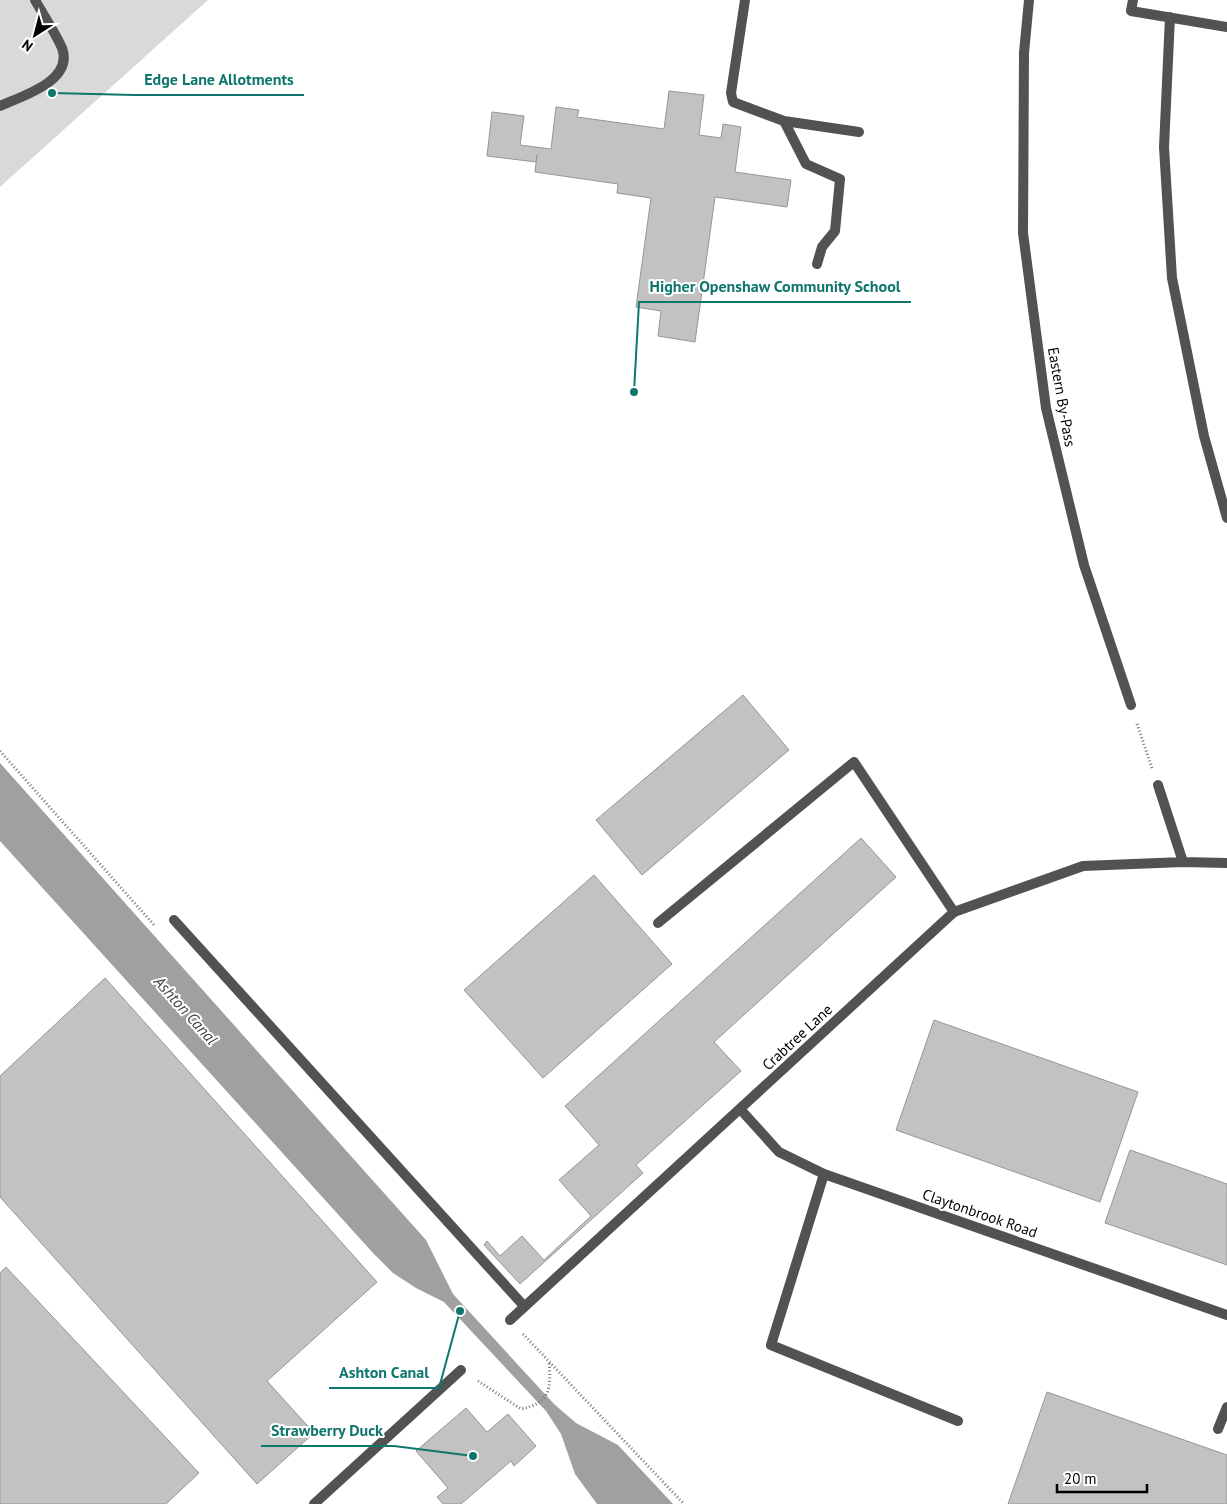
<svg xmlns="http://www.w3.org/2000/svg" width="1227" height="1504" font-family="'PT Sans',sans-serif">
	<rect width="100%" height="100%" fill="#fff"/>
	<path fill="#d9d9d9" d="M 0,0 L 208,0 L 0,187 Z"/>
	<path fill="#a0a0a0" d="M 0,763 L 426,1240 L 453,1294 L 554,1404 L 576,1423 L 618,1445 L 673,1504 L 597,1504 L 575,1474 L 561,1434 L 546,1411 L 444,1302 L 416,1288 L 393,1273 L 373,1253 L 0,841 Z"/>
	<path fill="#c2c2c2" stroke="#969696" d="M 669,91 L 704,95 L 699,135 L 721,138 L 723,124 L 741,127 L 735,172 L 791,180 L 787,207 L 715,197 L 695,342 L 658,336 L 661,311 L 636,307 L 651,198 L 617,193 L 618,184 L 535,172 L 537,155 L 536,162 L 487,156 L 492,112 L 524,116 L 520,145 L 551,149 L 556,107 L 579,110 L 577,117 L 664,129 Z
		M 743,695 L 789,750 L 642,875 L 596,820 Z
		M 861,838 L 896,877 L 714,1042 L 741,1071 L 636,1165 L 643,1173 L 520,1284 L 484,1245 L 487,1241 L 500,1256 L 522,1236 L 544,1260 L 591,1216 L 559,1180 L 599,1145 L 565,1106 Z
		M 594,875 L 672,964 L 543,1078 L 464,990 Z
		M 105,978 L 377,1282 L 267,1381 L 314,1433 L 257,1484 L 0,1197 L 0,1076 Z
		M 934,1020 L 1138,1092 L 1100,1202 L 896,1130 Z
		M 1130,1150 L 1227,1184 L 1227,1265 L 1105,1223 Z
		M 6,1267 L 199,1473 L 166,1504 L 0,1504 L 0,1273 Z
		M 1047,1392 L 1227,1455 L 1227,1504 L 1008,1504 Z
		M 466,1408 L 487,1432 L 508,1414 L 536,1446 L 514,1466 L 511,1461 L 461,1504 L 443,1504 L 437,1497 L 448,1488 L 416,1451 Z"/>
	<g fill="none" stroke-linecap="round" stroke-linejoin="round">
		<path stroke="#747474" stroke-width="3" stroke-dasharray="1 2.5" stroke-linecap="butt" d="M 1137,724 L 1152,768
			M 0,751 L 154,925
			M 523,1334 L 684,1504
			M 478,1381 L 521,1409 C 551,1403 551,1388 549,1361"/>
		<path stroke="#525252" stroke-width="10" d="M 745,0 L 731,93 L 733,102 L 784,121 L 806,164 L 840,179 L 835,231 L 822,247 L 817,264
			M 0,106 C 22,96 74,81 62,48 C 55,32 44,16 35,0
			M 784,121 L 859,132
			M 174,920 L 524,1306
			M 658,923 L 854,762 L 954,912
			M 824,1174 L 771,1345 L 958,1421
			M 1218,1429 L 1227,1407"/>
		<path stroke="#525252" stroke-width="10" d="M 1029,0 L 1024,53 L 1023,233 L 1046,408 L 1084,565 L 1131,705
			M 1133,0 L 1131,11 L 1227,27
			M 1170,17 L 1164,147 L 1172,278 L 1204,436 L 1227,518
			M 1158,785 L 1183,862
			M 741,1110 L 779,1152 L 824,1174 L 1227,1315
			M 510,1320 L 954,912 L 1083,866 L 1183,862 L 1227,863
			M 314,1504 L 461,1370"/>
	</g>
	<g text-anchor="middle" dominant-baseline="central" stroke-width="4" stroke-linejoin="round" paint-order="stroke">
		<g font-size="15" fill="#000" stroke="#fff">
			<text transform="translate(1062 397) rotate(80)">Eastern By-Pass</text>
			<text transform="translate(797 1037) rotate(-43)">Crabtree Lane</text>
			<text transform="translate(980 1213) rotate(19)">Claytonbrook Road</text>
		</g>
		<g font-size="16" font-style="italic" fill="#414141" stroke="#fff">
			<text transform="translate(186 1010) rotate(48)">Ashton Canal</text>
		</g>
	</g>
	<path fill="none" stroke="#0f766e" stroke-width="2" d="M52 93L134 95H304M634 392L639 302H911M460 1311L439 1388H329M473 1456L394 1446H261"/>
	<g fill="#0f766e" stroke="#fff" stroke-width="2">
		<circle cx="52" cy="93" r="5"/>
		<circle cx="634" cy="392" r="5"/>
		<circle cx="460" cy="1311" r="5"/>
		<circle cx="473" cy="1456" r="5"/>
	</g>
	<g font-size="16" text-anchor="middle" font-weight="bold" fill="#0f766e" stroke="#fff" stroke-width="4" stroke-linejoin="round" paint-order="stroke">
		<text x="219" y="85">Edge Lane Allotments</text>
		<text x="775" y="292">Higher Openshaw Community School</text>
		<text x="384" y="1378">Ashton Canal</text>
		<text x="327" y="1436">Strawberry Duck</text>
	</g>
	<g transform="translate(35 35) rotate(216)" stroke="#ffffff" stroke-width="4" paint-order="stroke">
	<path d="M0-4L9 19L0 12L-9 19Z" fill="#000000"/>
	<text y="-8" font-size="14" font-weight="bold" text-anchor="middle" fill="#000000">N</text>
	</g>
	<path d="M1057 1484v8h90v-8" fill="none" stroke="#000000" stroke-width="2.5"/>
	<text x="1064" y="1484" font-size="15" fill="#000000" stroke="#ffffff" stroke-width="4" paint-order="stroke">20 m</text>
</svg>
